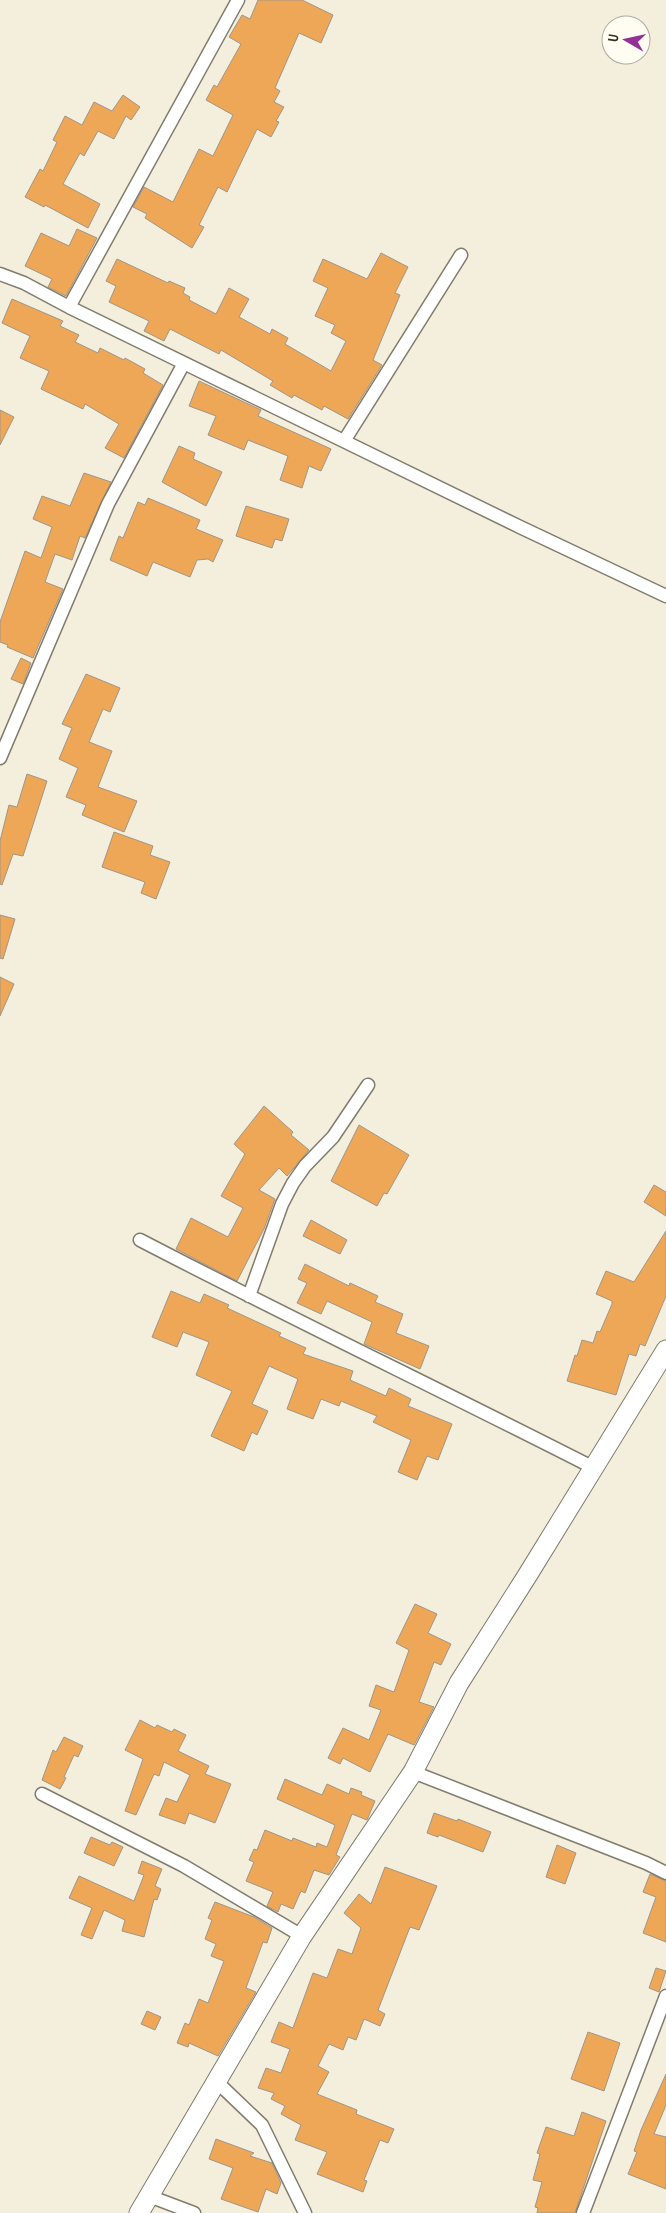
<svg xmlns="http://www.w3.org/2000/svg" width="666" height="2213" font-family="'PT Sans Narrow',sans-serif">
	<rect width="100%" height="100%" fill="#f4eedd"/>
	<path fill="#eea756" stroke="#a19588" d="M 258,0 L 302,0 L 333,15 L 321,43 L 299,33 L 275,88 L 280,91 L 274,102 L 284,107 L 276,121 L 279,122 L 271,137 L 257,129 L 227,192 L 218,187 L 199,225 L 204,227 L 192,248 L 145,218 L 147,214 L 133,207 L 144,187 L 173,202 L 199,149 L 213,156 L 233,115 L 206,100 L 214,85 L 217,87 L 241,44 L 229,37 L 242,15 L 250,19 Z
		M 123,95 L 140,107 L 131,120 L 126,116 L 114,139 L 98,131 L 84,156 L 80,153 L 63,184 L 100,204 L 88,228 L 45,205 L 44,207 L 25,197 L 40,169 L 43,171 L 57,142 L 53,140 L 65,116 L 82,125 L 94,102 L 112,111 Z
		M 77,229 L 97,238 L 66,296 L 48,287 L 52,279 L 25,266 L 41,233 L 69,246 Z
		M 381,253 L 408,267 L 395,293 L 400,295 L 373,360 L 382,365 L 348,419 L 324,406 L 322,410 L 294,395 L 292,398 L 270,385 L 273,381 L 221,350 L 219,354 L 170,329 L 164,341 L 144,331 L 149,321 L 109,302 L 116,286 L 106,281 L 117,259 L 168,283 L 169,281 L 185,288 L 183,293 L 190,297 L 189,300 L 216,314 L 229,288 L 249,299 L 239,317 L 270,334 L 272,329 L 288,338 L 285,344 L 331,371 L 346,341 L 331,333 L 335,325 L 315,316 L 328,288 L 313,281 L 323,259 L 367,279 Z
		M 12,299 L 63,321 L 60,326 L 79,335 L 75,342 L 98,353 L 100,348 L 124,360 L 125,358 L 145,369 L 143,373 L 163,385 L 124,458 L 105,448 L 119,424 L 85,404 L 83,409 L 41,389 L 49,371 L 20,358 L 30,336 L 2,323 Z
		M 199,381 L 261,410 L 258,416 L 331,449 L 321,471 L 309,466 L 302,488 L 280,480 L 288,456 L 248,440 L 244,450 L 208,435 L 216,416 L 189,406 Z
		M 0,410 L 14,417 L 0,445 Z
		M 179,446 L 195,453 L 193,459 L 222,472 L 206,506 L 162,482 Z
		M 84,473 L 111,482 L 85,538 L 80,536 L 72,560 L 55,554 L 45,582 L 63,589 L 33,658 L 7,647 L 8,645 L 0,642 L 0,622 L 25,551 L 41,558 L 52,527 L 33,519 L 42,496 L 70,506 Z
		M 148,498 L 200,520 L 196,529 L 223,540 L 213,562 L 208,559 L 197,560 L 190,577 L 153,562 L 147,576 L 110,560 L 119,536 L 123,538 L 138,502 L 145,505 Z
		M 246,506 L 289,519 L 282,541 L 275,539 L 272,548 L 236,536 Z
		M 21,658 L 31,663 L 23,684 L 11,679 Z
		M 86,674 L 120,688 L 110,712 L 103,709 L 89,742 L 112,751 L 98,787 L 137,801 L 124,832 L 82,815 L 86,805 L 66,797 L 78,768 L 59,759 L 72,728 L 62,724 Z
		M 27,774 L 47,781 L 23,856 L 13,854 L 2,885 L 0,884 L 0,841 L 9,805 L 17,807 Z
		M 114,832 L 153,846 L 150,855 L 170,862 L 156,899 L 141,893 L 145,882 L 102,867 Z
		M 0,915 L 15,919 L 3,959 L 0,958 Z
		M 0,977 L 14,984 L 0,1016 Z
		M 264,1106 L 293,1132 L 291,1135 L 309,1150 L 287,1176 L 279,1168 L 259,1190 L 275,1199 L 264,1229 L 237,1281 L 176,1249 L 191,1218 L 228,1237 L 243,1208 L 221,1196 L 245,1154 L 234,1144 Z
		M 359,1125 L 409,1155 L 387,1194 L 384,1193 L 377,1206 L 331,1181 Z
		M 654,1185 L 666,1192 L 666,1216 L 644,1202 Z
		M 311,1220 L 347,1240 L 340,1254 L 303,1236 Z
		M 666,1231 L 666,1296 L 645,1346 L 640,1344 L 636,1356 L 629,1354 L 616,1395 L 567,1381 L 575,1355 L 577,1356 L 582,1340 L 593,1343 L 597,1331 L 600,1332 L 612,1304 L 612,1301 L 596,1294 L 606,1271 L 634,1282 Z
		M 305,1264 L 349,1286 L 350,1283 L 378,1296 L 375,1302 L 403,1314 L 396,1333 L 429,1346 L 420,1369 L 364,1344 L 372,1322 L 327,1301 L 321,1314 L 297,1303 L 307,1283 L 298,1279 Z
		M 171,1291 L 200,1303 L 204,1294 L 229,1305 L 227,1308 L 281,1333 L 279,1336 L 306,1348 L 303,1354 L 353,1371 L 350,1380 L 386,1396 L 389,1388 L 411,1399 L 408,1406 L 452,1424 L 438,1460 L 427,1456 L 417,1480 L 398,1472 L 411,1440 L 373,1422 L 377,1416 L 341,1401 L 339,1406 L 321,1399 L 313,1419 L 287,1409 L 298,1379 L 269,1366 L 252,1404 L 268,1411 L 257,1435 L 252,1432 L 244,1451 L 211,1436 L 232,1391 L 196,1375 L 209,1342 L 183,1332 L 177,1347 L 152,1337 Z
		M 415,1604 L 437,1614 L 428,1633 L 451,1644 L 441,1665 L 434,1662 L 419,1702 L 434,1707 L 414,1745 L 388,1734 L 370,1772 L 343,1758 L 340,1764 L 328,1758 L 343,1728 L 369,1740 L 381,1710 L 369,1706 L 376,1685 L 394,1692 L 409,1650 L 396,1643 Z
		M 140,1720 L 155,1728 L 157,1725 L 172,1732 L 174,1729 L 186,1735 L 178,1751 L 209,1766 L 205,1774 L 231,1784 L 215,1823 L 189,1813 L 185,1824 L 159,1815 L 166,1798 L 177,1802 L 190,1775 L 164,1762 L 159,1776 L 154,1774 L 136,1815 L 125,1811 L 143,1759 L 125,1750 Z
		M 64,1737 L 83,1746 L 78,1757 L 74,1755 L 64,1777 L 66,1778 L 60,1789 L 42,1780 L 53,1750 L 56,1752 Z
		M 285,1779 L 322,1795 L 327,1784 L 349,1794 L 351,1788 L 362,1792 L 361,1795 L 375,1801 L 367,1820 L 352,1814 L 336,1855 L 340,1857 L 329,1875 L 314,1870 L 305,1893 L 301,1891 L 293,1909 L 281,1904 L 278,1912 L 267,1906 L 273,1892 L 246,1881 L 254,1862 L 249,1860 L 254,1849 L 257,1850 L 265,1830 L 292,1841 L 293,1838 L 316,1847 L 317,1843 L 327,1847 L 335,1825 L 277,1799 Z
		M 434,1813 L 457,1821 L 458,1819 L 491,1832 L 483,1852 L 439,1835 L 438,1837 L 427,1833 Z
		M 91,1837 L 110,1845 L 112,1842 L 123,1847 L 114,1866 L 84,1853 Z
		M 557,1845 L 576,1853 L 565,1884 L 546,1877 Z
		M 142,1861 L 162,1869 L 155,1886 L 161,1889 L 157,1900 L 154,1899 L 144,1937 L 122,1931 L 125,1920 L 104,1910 L 92,1939 L 81,1935 L 92,1908 L 69,1898 L 79,1876 L 134,1901 L 144,1875 L 138,1873 Z
		M 385,1867 L 437,1886 L 419,1930 L 410,1927 L 378,2010 L 385,2014 L 380,2026 L 364,2019 L 356,2040 L 348,2037 L 343,2050 L 329,2044 L 318,2066 L 329,2072 L 317,2094 L 357,2110 L 356,2114 L 394,2129 L 388,2143 L 380,2140 L 364,2180 L 367,2181 L 363,2192 L 317,2174 L 327,2152 L 295,2140 L 301,2125 L 281,2114 L 285,2106 L 271,2099 L 274,2093 L 258,2088 L 266,2068 L 281,2073 L 290,2049 L 271,2042 L 279,2022 L 293,2028 L 313,1973 L 327,1978 L 338,1949 L 352,1954 L 361,1928 L 344,1913 L 359,1894 L 371,1904 Z
		M 650,1874 L 666,1881 L 666,1942 L 643,1933 L 656,1897 L 643,1892 Z
		M 215,1902 L 254,1917 L 272,1928 L 267,1943 L 263,1942 L 246,1988 L 256,1992 L 218,2056 L 189,2043 L 188,2047 L 177,2043 L 185,2023 L 189,2025 L 199,1999 L 208,2003 L 224,1961 L 211,1956 L 216,1944 L 205,1939 L 212,1920 L 208,1918 Z
		M 656,1968 L 666,1971 L 659,1992 L 649,1988 Z
		M 147,2011 L 161,2017 L 155,2030 L 141,2024 Z
		M 588,2032 L 620,2043 L 604,2091 L 571,2079 Z
		M 666,2074 L 666,2105 L 654,2134 L 666,2137 L 666,2189 L 628,2174 L 637,2152 L 634,2151 L 641,2130 Z
		M 582,2112 L 606,2121 L 575,2213 L 537,2213 L 538,2208 L 535,2207 L 542,2182 L 533,2180 L 540,2154 L 537,2153 L 546,2127 L 574,2136 Z
		M 216,2139 L 254,2153 L 250,2156 L 272,2163 L 281,2183 L 277,2194 L 266,2189 L 258,2212 L 221,2199 L 233,2168 L 209,2159 Z"/>
	<g fill="none" stroke-linecap="round" stroke-linejoin="round">
		<g stroke="#817c6c" stroke-width="15">
			<path id="street" d="M 0,274 L 24,283 L 69,307 L 520,527 L 666,596
				M 69,307 L 238,0
				M 344,441 L 461,255
				M 0,758 L 108,504 L 184,363
				M 140,1240 C 290,1318 443,1391 594,1468
				M 249,1296 L 282,1204 L 293,1183 L 305,1166 L 333,1137 L 368,1085
				M 413,1772 L 646,1863 L 666,1873
				M 42,1794 L 184,1866 L 302,1936
				M 217,2082 L 262,2125 L 305,2213
				M 149,2196 L 194,2213
				M 583,2213 L 666,1996"/>
		</g>
		<g stroke="#817c6c" stroke-width="21">
			<path id="secondary" d="M 139,2213 L 302,1936 L 413,1772 L 459,1683 L 527,1576 L 666,1350"/>
		</g>
		<use href="#street" stroke="#fff" stroke-width="12"/>
		<use href="#secondary" stroke="#fff" stroke-width="19"/>
	</g>
	<g transform="translate(626 40) rotate(279)"><circle r="24" fill="#fffcf1" stroke="#adaaa1"/>
	<path d="M0-4L9 19L0 12L-9 19Z" fill="#933097"/>
	<text y="-8" font-size="14" font-weight="bold" text-anchor="middle" fill="#32302a">U</text>
	</g>
</svg>
